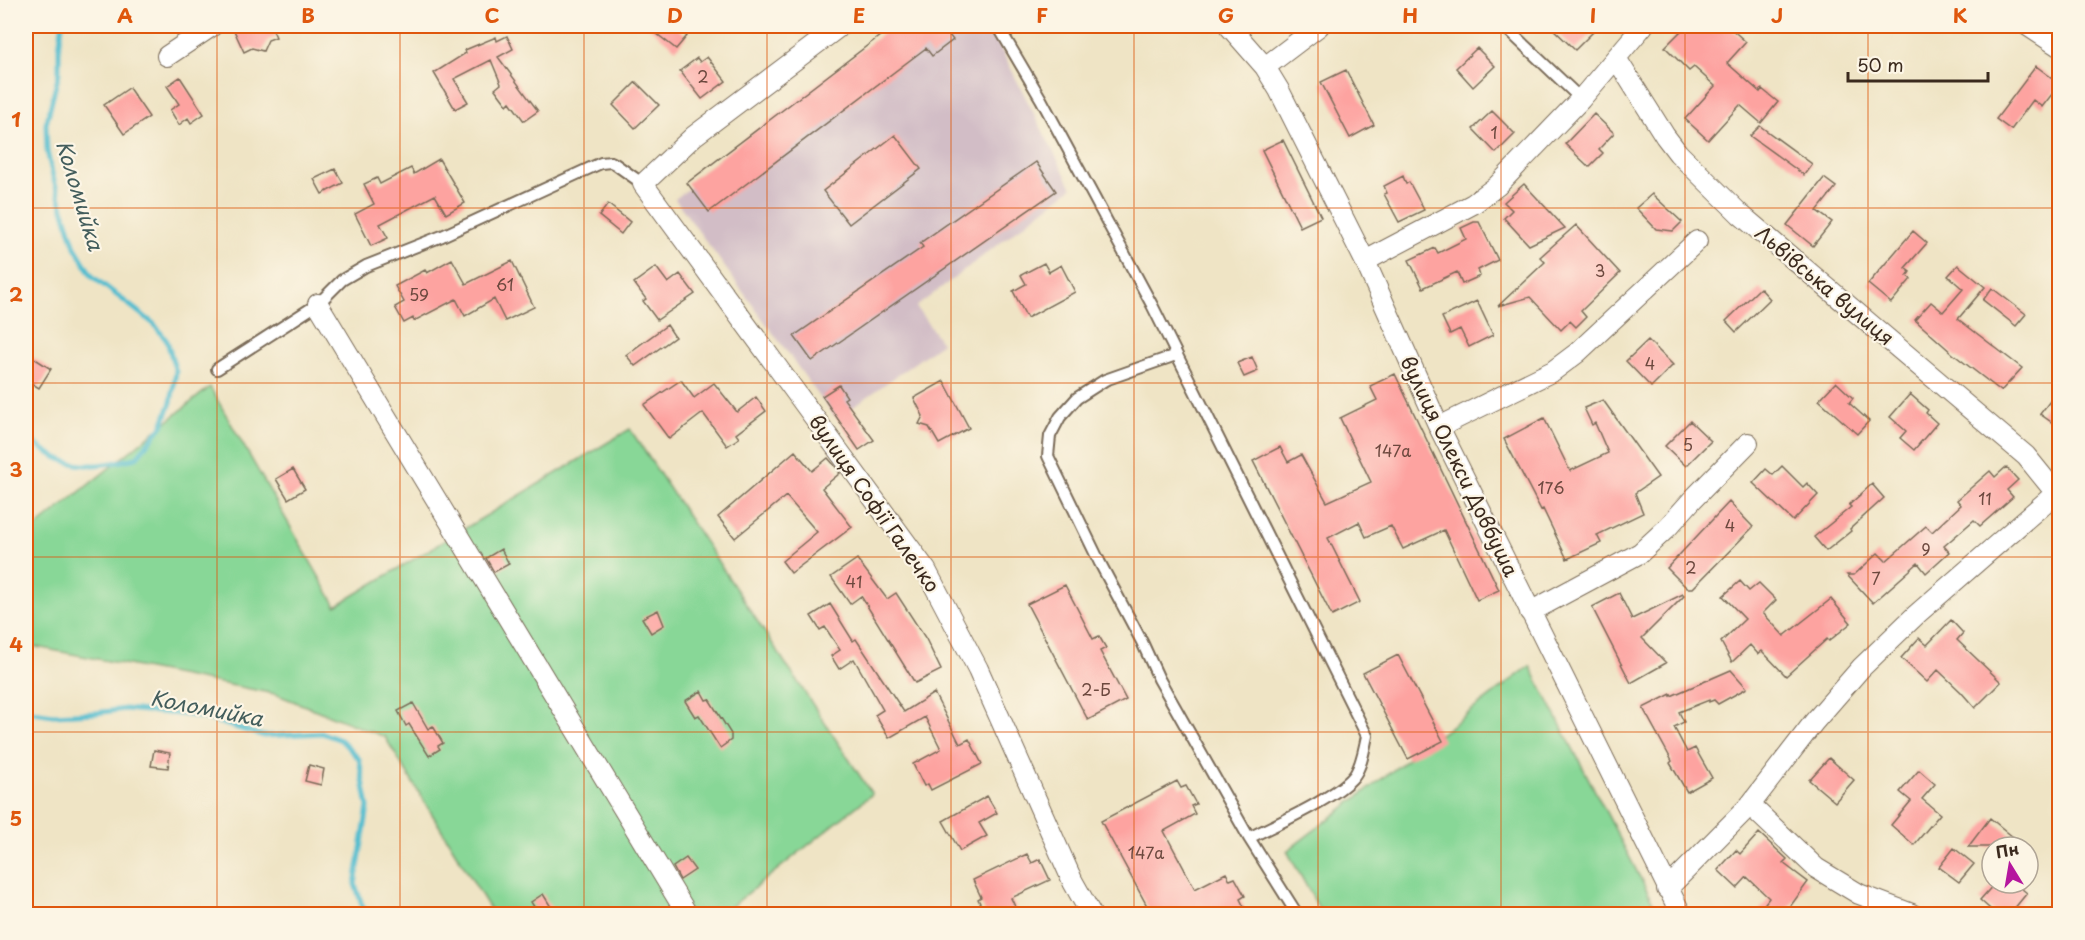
<svg xmlns="http://www.w3.org/2000/svg" width="2085" height="940" font-family="'Playpen Sans',sans-serif">
	<rect width="100%" height="100%" fill="#fcf5e5"/>
	<filter id="ink" filterUnits="userSpaceOnUse"><feTurbulence type="fractalNoise" baseFrequency=".0167" numOctaves="2"/><feDisplacementMap in="SourceGraphic" scale="12" xChannelSelector="R" yChannelSelector="G"/><feConvolveMatrix kernelMatrix="1 2 1 2 8 2 1 2 1" color-interpolation-filters="sRGB"/></filter>
	<filter id="wash" filterUnits="userSpaceOnUse"><feTurbulence type="fractalNoise" baseFrequency=".008" numOctaves="4" result="noise"/><feDisplacementMap in="SourceGraphic" scale="24" xChannelSelector="R" yChannelSelector="G"/><feGaussianBlur stdDeviation="1.35" result="paint"/><feColorMatrix in="noise" values="0 0 0 0 0 0 0 0 0 0 0 0 0 0 0 0 0 1.4 0 .05"/><feComposite in="paint" operator="in"/></filter>
	<g filter="url(#wash)">
		<rect width="100%" height="100%" fill="#efe4c5"/>
		<path fill="#d2bdc6" d="M 901,26 L 989,26 L 1072,188 L 916,307 L 942,343 L 838,418 L 833,415 L 675,199 Z"/>
		<path fill="#88d797" stroke="#62805a" stroke-width="1.5" d="M 210,387 L 336,606 L 630,429 L 872,794 L 722,914 L 493,914 L 385,737 L 275,694 L 26,645 L 26,535 Z
			M 1530,666 L 1659,914 L 1322,914 L 1287,851 Z"/>
		<g fill="none" stroke-linecap="round" stroke-linejoin="round">
			<path stroke="#53bdcf" stroke-width="5" d="M 26,435 C 63,471 88,469 136,458 L 162,426 L 171,402 L 176,372 L 167,341 L 154,324 L 92,276 L 75,247 L 53,177 L 47,151 L 46,124 L 59,73 L 59,48 L 62,26
				M 26,708 L 34,712 L 53,715 L 96,713 L 125,709 L 188,715 L 208,719 L 264,736 L 322,733 L 341,740 L 359,759 L 368,807 L 355,884 L 365,914"/>
		</g>
		<g id="blocks">
			<path fill="#fda3a0" d="M 232,26 L 271,26 L 276,37 L 268,40 L 263,51 L 252,48 L 244,52 Z
				M 647,26 L 674,26 L 687,36 L 676,49 Z
				M 893,26 L 942,26 L 953,40 L 932,56 L 926,48 L 709,212 L 687,183 Z
				M 1550,26 L 1599,26 L 1575,50 Z
				M 1686,26 L 1728,26 L 1746,42 L 1727,63 L 1760,92 L 1762,89 L 1778,102 L 1761,123 L 1740,105 L 1708,140 L 1685,119 L 1715,86 L 1694,67 L 1689,71 L 1665,47 Z
				M 507,36 L 513,49 L 498,57 L 538,111 L 524,121 L 510,102 L 507,105 L 495,89 L 501,84 L 491,60 L 454,79 L 468,102 L 455,109 L 434,73 L 466,53 L 465,50 L 496,37 L 497,41 Z
				M 1477,48 L 1495,66 L 1473,87 L 1456,68 Z
				M 707,57 L 726,81 L 702,99 L 680,71 L 697,58 L 700,62 Z
				M 2036,66 L 2060,84 L 2042,107 L 2033,100 L 2011,130 L 1996,119 Z
				M 1346,70 L 1374,125 L 1350,138 L 1321,82 Z
				M 180,77 L 204,114 L 191,123 L 188,118 L 179,125 L 170,110 L 179,104 L 167,86 Z
				M 636,82 L 659,105 L 635,128 L 613,105 Z
				M 129,88 L 149,117 L 124,134 L 104,105 Z
				M 1492,111 L 1515,134 L 1496,153 L 1473,129 Z
				M 1594,114 L 1614,133 L 1599,149 L 1603,153 L 1589,167 L 1565,144 Z
				M 1760,126 L 1812,164 L 1804,175 L 1750,136 Z
				M 895,135 L 921,169 L 849,224 L 823,191 Z
				M 1283,140 L 1321,217 L 1300,227 L 1262,150 Z
				M 439,159 L 465,203 L 446,214 L 435,195 L 380,224 L 388,238 L 371,246 L 355,214 L 374,204 L 364,184 L 377,178 L 380,184 L 411,168 L 414,174 Z
				M 1036,162 L 1056,191 L 812,361 L 794,336 L 923,247 L 920,243 Z
				M 335,169 L 343,183 L 322,194 L 314,179 Z
				M 1403,176 L 1406,184 L 1409,182 L 1424,210 L 1399,222 L 1384,194 L 1387,193 L 1384,186 Z
				M 1824,178 L 1836,187 L 1817,211 L 1832,222 L 1813,246 L 1787,225 Z
				M 1524,184 L 1565,228 L 1529,245 L 1504,218 L 1512,210 L 1504,202 Z
				M 1652,194 L 1682,222 L 1673,231 L 1656,229 L 1636,208 Z
				M 608,204 L 630,222 L 621,234 L 599,216 Z
				M 1474,222 L 1479,222 L 1498,260 L 1478,270 L 1480,276 L 1462,284 L 1457,272 L 1423,288 L 1409,260 L 1435,248 L 1438,253 L 1466,239 L 1461,228 Z
				M 1576,225 L 1620,273 L 1581,311 L 1586,317 L 1576,327 L 1570,321 L 1561,330 L 1530,297 L 1498,306 L 1545,262 L 1540,257 Z
				M 1913,231 L 1927,243 L 1905,268 L 1910,272 L 1907,276 L 1911,279 L 1891,303 L 1868,284 Z
				M 452,259 L 466,284 L 512,261 L 534,307 L 505,321 L 494,299 L 465,316 L 456,299 L 414,321 L 413,318 L 404,323 L 395,307 L 404,302 L 395,286 L 425,270 L 427,273 Z
				M 1044,263 L 1049,272 L 1061,265 L 1075,292 L 1027,318 L 1013,291 L 1026,284 L 1021,275 Z
				M 1958,265 L 1985,287 L 1958,319 L 2022,368 L 2001,391 L 1953,354 L 1915,320 L 1931,302 L 1943,312 L 1963,289 L 1948,276 Z
				M 656,267 L 668,283 L 680,274 L 695,294 L 657,320 L 643,301 L 646,299 L 634,283 Z
				M 1760,288 L 1770,299 L 1736,332 L 1726,321 Z
				M 1992,288 L 2026,314 L 2016,326 L 1983,300 Z
				M 1477,301 L 1493,335 L 1469,347 L 1460,329 L 1450,334 L 1442,317 Z
				M 667,325 L 675,337 L 635,366 L 626,355 Z
				M 1648,340 L 1673,365 L 1651,387 L 1626,361 Z
				M 26,353 L 51,369 L 39,388 L 26,380 Z
				M 1252,357 L 1258,371 L 1244,377 L 1237,363 Z
				M 1395,374 L 1499,590 L 1477,600 L 1444,530 L 1403,549 L 1391,526 L 1366,537 L 1359,522 L 1328,538 L 1360,602 L 1332,616 L 1253,461 L 1280,447 L 1288,462 L 1301,455 L 1327,502 L 1371,482 L 1340,418 L 1377,400 L 1370,386 Z
				M 681,380 L 694,398 L 714,383 L 737,412 L 756,397 L 766,411 L 736,434 L 739,438 L 727,446 L 703,413 L 669,439 L 644,405 Z
				M 944,381 L 969,428 L 939,444 L 929,427 L 919,424 L 923,416 L 914,398 Z
				M 1836,382 L 1853,398 L 1849,403 L 1869,421 L 1857,434 L 1819,400 Z
				M 839,385 L 847,397 L 844,399 L 874,440 L 859,450 L 822,396 Z
				M 2060,388 L 2060,428 L 2040,414 Z
				M 1910,394 L 1928,410 L 1926,413 L 1937,423 L 1914,450 L 1900,438 L 1906,431 L 1890,417 Z
				M 1603,400 L 1658,477 L 1635,493 L 1643,513 L 1597,535 L 1601,543 L 1567,559 L 1543,509 L 1541,510 L 1504,439 L 1544,418 L 1570,471 L 1608,453 L 1595,423 L 1592,425 L 1584,408 Z
				M 1690,421 L 1711,441 L 1686,466 L 1665,446 Z
				M 795,451 L 812,471 L 828,458 L 835,466 L 840,473 L 822,488 L 852,527 L 791,573 L 782,561 L 817,532 L 786,496 L 735,538 L 718,517 Z
				M 1782,466 L 1803,487 L 1807,483 L 1818,495 L 1793,521 L 1753,483 L 1766,469 L 1773,475 Z
				M 2006,467 L 2018,480 L 2007,490 L 2013,497 L 1980,526 L 1974,520 L 1944,546 L 1949,552 L 1926,573 L 1918,563 L 1873,603 L 1847,575 L 1854,575 L 1878,553 L 1886,561 L 1926,526 L 1932,532 L 1961,505 L 1957,500 L 1990,471 L 1995,477 Z
				M 293,469 L 305,489 L 288,499 L 276,479 Z
				M 1872,484 L 1884,498 L 1850,529 L 1851,531 L 1826,551 L 1814,537 L 1851,507 L 1849,505 Z
				M 1729,502 L 1753,527 L 1693,588 L 1687,588 L 1667,568 Z
				M 501,549 L 509,564 L 494,572 L 486,558 Z
				M 857,559 L 887,599 L 896,593 L 926,639 L 941,670 L 915,683 L 861,596 L 850,604 L 831,577 Z
				M 1740,581 L 1749,591 L 1759,583 L 1776,600 L 1763,613 L 1784,636 L 1831,599 L 1851,623 L 1829,641 L 1827,639 L 1786,676 L 1762,651 L 1758,654 L 1750,645 L 1732,662 L 1721,642 L 1745,619 L 1723,596 Z
				M 1065,585 L 1093,639 L 1099,636 L 1106,648 L 1100,651 L 1126,700 L 1088,720 L 1027,604 Z
				M 1619,593 L 1632,619 L 1683,594 L 1684,596 L 1642,638 L 1666,663 L 1631,683 L 1592,607 Z
				M 830,604 L 853,641 L 856,639 L 904,712 L 934,693 L 960,744 L 969,739 L 982,764 L 931,790 L 928,784 L 924,786 L 913,764 L 941,749 L 925,717 L 889,738 L 875,715 L 883,710 L 854,659 L 839,669 L 831,656 L 840,650 L 825,627 L 820,630 L 811,616 Z
				M 658,610 L 664,625 L 651,633 L 642,618 Z
				M 1951,620 L 1963,633 L 1957,640 L 2001,682 L 1975,708 L 1961,692 L 1938,670 L 1927,682 L 1901,658 L 1919,638 L 1927,645 Z
				M 1398,655 L 1443,741 L 1408,759 L 1363,673 Z
				M 1731,670 L 1747,688 L 1718,704 L 1714,700 L 1709,702 L 1709,700 L 1679,712 L 1684,722 L 1674,727 L 1687,752 L 1695,748 L 1712,778 L 1687,792 L 1670,763 L 1672,761 L 1643,708 L 1671,694 L 1671,696 Z
				M 701,691 L 706,700 L 709,699 L 731,734 L 731,740 L 720,748 L 699,715 L 695,717 L 685,701 Z
				M 413,703 L 428,729 L 433,726 L 443,743 L 438,746 L 440,749 L 429,756 L 409,724 L 406,726 L 398,711 Z
				M 154,750 L 170,753 L 168,768 L 151,766 Z
				M 1829,758 L 1854,780 L 1835,802 L 1809,780 Z
				M 309,765 L 324,769 L 321,785 L 305,781 Z
				M 1919,770 L 1935,784 L 1922,799 L 1940,814 L 1914,845 L 1891,825 L 1911,801 L 1900,792 Z
				M 1177,781 L 1181,788 L 1186,786 L 1196,804 L 1191,806 L 1195,814 L 1164,831 L 1195,889 L 1226,873 L 1230,880 L 1235,878 L 1245,896 L 1240,899 L 1244,907 L 1230,915 L 1152,915 L 1101,821 Z
				M 987,796 L 997,813 L 979,823 L 987,836 L 960,851 L 943,821 Z
				M 1990,818 L 2025,847 L 1968,847 Z
				M 1759,833 L 1787,859 L 1783,863 L 1808,882 L 1784,915 L 1756,915 L 1769,898 L 1747,877 L 1737,888 L 1718,870 L 1736,850 L 1740,854 Z
				M 1954,848 L 1974,864 L 1959,882 L 1939,867 Z
				M 1027,854 L 1032,863 L 1040,859 L 1050,880 L 1011,898 L 1019,915 L 986,915 L 978,899 L 981,897 L 973,880 Z
				M 686,858 L 695,870 L 680,880 L 673,867 Z
				M 1995,883 L 2027,883 L 2022,889 L 2027,893 L 2009,915 L 1997,915 L 1980,900 Z
				M 543,894 L 556,915 L 539,915 L 531,902 Z"/>
		</g>
	</g>
	<g filter="url(#ink)">
		<use href="#blocks" fill-opacity="0" stroke="#7a6b58" stroke-width="1.5"/>
		<g fill="none" stroke-linecap="round" stroke-linejoin="round">
			<g stroke="#7a6b58" stroke-width="14">
				<path id="lane" d="M 998,26 L 1041,99 L 1152,305 L 1367,736 C 1364,749 1362,765 1354,776 C 1336,798 1276,824 1249,838
					M 1504,26 L 1581,99
					M 1176,355 L 1105,380 L 1077,398 L 1060,417 L 1050,436 L 1048,456 L 1100,563 L 1142,642 L 1159,679 L 1249,838 L 1297,914
					M 217,369 L 318,304 L 342,280 L 366,266 L 442,236 L 601,163 L 611,162 L 615,164 L 643,184"/>
			</g>
			<g stroke="#7a6b58" stroke-width="22">
				<path id="street" d="M 840,26 L 694,136 L 643,184 L 926,570 L 978,669 L 1073,882 L 1091,914
					M 1229,26 L 1265,67 L 1279,90 L 1365,261 L 1439,427 L 1681,914
					M 2028,26 L 2060,47
					M 167,56 L 212,26
					M 1616,58 L 1665,136 L 1678,153 L 1740,214 L 2026,456 L 2056,493 L 2060,494
					M 1265,67 L 1319,26
					M 1365,261 L 1473,204 L 1497,186 L 1581,99 L 1643,26
					M 318,304 L 687,914
					M 1439,427 L 1553,371 L 1577,353 L 1697,241
					M 1530,612 L 1640,553 L 1667,528 L 1693,499 L 1748,443
					M 1750,805 L 1816,868 L 1859,894 L 1912,914
					M 1667,889 L 1750,805 L 1814,722 L 1861,668 L 1917,614 L 2056,493"/>
			</g>
			<use href="#lane" stroke="#fff" stroke-width="10"/>
			<use href="#street" stroke="#fff" stroke-width="20"/>
		</g>
	</g>
	<path fill="none" stroke="#df570d" stroke-width="1.5" stroke-opacity="0.55" d="M 217,26 L 217,914M 400,26 L 400,914M 584,26 L 584,914M 767,26 L 767,914M 951,26 L 951,914M 1134,26 L 1134,914M 1318,26 L 1318,914M 1501,26 L 1501,914M 1685,26 L 1685,914M 1868,26 L 1868,914M 26,208 L 2060,208M 26,383 L 2060,383M 26,557 L 2060,557M 26,732 L 2060,732"/>
	<g text-anchor="middle" dominant-baseline="central" stroke-width="4.5" stroke-linejoin="round" paint-order="stroke">
		<g font-size="16" fill="#6c483e">
			<text x="703" y="76">2</text>
			<text x="1494" y="132">1</text>
			<text x="1600" y="270">3</text>
			<text x="505" y="284">61</text>
			<text x="419" y="294">59</text>
			<text x="1650" y="363">4</text>
			<text x="1688" y="444">5</text>
			<text x="1393" y="450">147а</text>
			<text x="1551" y="487">176</text>
			<text x="1985" y="498">11</text>
			<text x="1730" y="525">4</text>
			<text x="1926" y="549">9</text>
			<text x="1691" y="567">2</text>
			<text x="1876" y="578">7</text>
			<text x="854" y="581">41</text>
			<text x="1096" y="689">2-Б</text>
			<text x="1146" y="852">147а</text>
		</g>
		<g font-size="20" fill="#3b2a1e" stroke="#fcf5e5">
			<text transform="translate(1825 285) rotate(40)">Львівська вулиця</text>
			<text transform="translate(1460 466) rotate(64)">вулиця Олекси Довбуша</text>
			<text transform="translate(875 503) rotate(55)">вулиця Софії Галечко</text>
		</g>
		<g font-size="21" font-style="italic" fill="#435d5c" stroke="#fcf5e5">
			<text transform="translate(81 195) rotate(73)">Коломийка</text>
			<text transform="translate(207 707) rotate(11)">Коломийка</text>
		</g>
	</g>
	<rect width="2085" height="940" fill="none" stroke="#fcf5e5" stroke-width="66"/>
	<g transform="translate(2010 865) rotate(349)"><circle r="28" fill="#fcf5e5" stroke="#afa495" stroke-width="1.5"/>
	<path d="M0-4.5L10 22L0 15L-10 22Z" fill="#b5179e"/>
	<text y="-9" font-size="16" font-weight="bold" text-anchor="middle" fill="#3b2a1e">Пн</text>
	</g>
	<path d="M1848 72v9h140v-9" fill="none" stroke="#3b2a1e" stroke-width="3"/>
	<text x="1857" y="72" font-size="18" fill="#3b2a1e" stroke="#fcf5e5" stroke-width="4.5" paint-order="stroke">50 m</text>
	<rect x="33" y="33" width="2019" height="874" fill="none" stroke="#df570d" stroke-width="2"/>
	<g font-size="20" text-anchor="middle" font-weight="bold" fill="#df570d">
		<text x="125" y="23">A</text>
		<text x="308" y="23">B</text>
		<text x="492" y="23">C</text>
		<text x="675" y="23">D</text>
		<text x="859" y="23">E</text>
		<text x="1042" y="23">F</text>
		<text x="1226" y="23">G</text>
		<text x="1410" y="23">H</text>
		<text x="1593" y="23">I</text>
		<text x="1777" y="23">J</text>
		<text x="1960" y="23">K</text>
		<text x="16" y="127">1</text>
		<text x="16" y="302">2</text>
		<text x="16" y="477">3</text>
		<text x="16" y="652">4</text>
		<text x="16" y="826">5</text>
	</g>
</svg>
